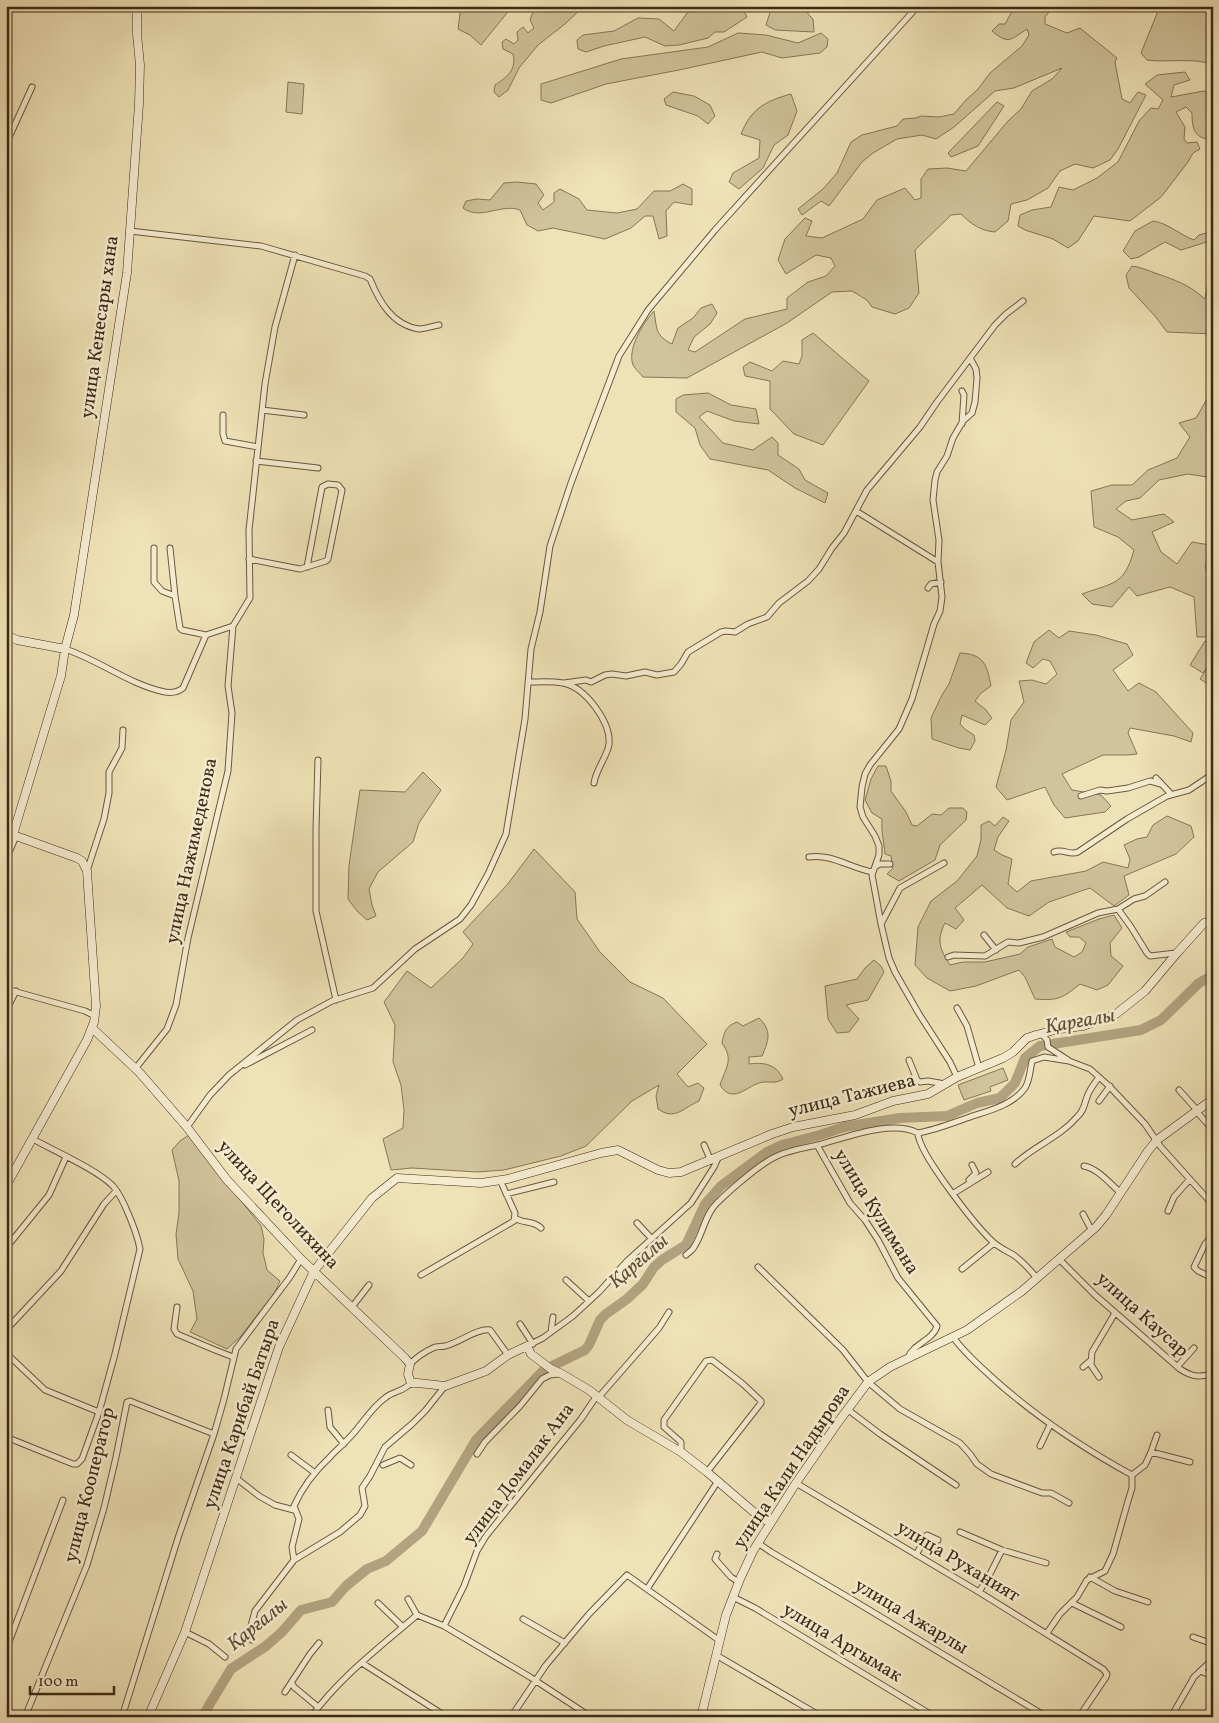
<svg xmlns="http://www.w3.org/2000/svg" width="1219" height="1723" font-family="Vollkorn,serif">
	<rect width="100%" height="100%" fill="#efe2b6"/>
	<filter id="stains"><feTurbulence type="fractalNoise" baseFrequency=".004" numOctaves="4"/><feColorMatrix values="0 0 0 0 .2 0 0 0 0 .09 0 0 0 0 .02 0 0 0 .5 -.17"/></filter>
	<radialGradient id="worn" r=".72"><stop offset=".6" stop-color="#630" stop-opacity="0"/><stop offset="1" stop-color="#630" stop-opacity=".3"/></radialGradient>
	<path fill="#d1c39b" stroke="#887658" d="M 461,6 L 510,6 L 507,13 L 481,45 L 470,35 L 458,29 Z
		M 535,6 L 584,6 L 565,24 L 538,45 L 519,68 L 508,90 L 499,97 L 494,92 L 495,85 C 507,77 517,70 513,54 L 503,49 L 502,42 L 506,39 L 514,44 L 518,40 L 517,32 L 523,27 L 528,33 L 534,28 L 530,20 Z
		M 720,6 L 741,6 L 747,17 L 724,32 L 715,32 L 708,38 L 679,45 L 665,46 L 645,37 L 604,46 L 586,52 L 578,49 L 577,40 L 583,35 L 614,31 L 638,18 L 659,19 L 674,31 L 688,12 Z
		M 772,6 L 807,6 L 808,14 L 813,19 L 814,32 L 775,30 L 766,25 Z
		M 1015,6 L 1054,6 L 1045,17 L 1045,24 L 1067,33 L 1080,28 L 1117,58 L 1115,62 L 1122,99 L 1130,103 L 1138,92 L 1146,95 L 1118,149 L 1110,160 L 1093,168 L 1075,164 L 1060,171 L 1048,188 L 1027,200 L 1011,204 L 1008,221 L 995,232 C 981,231 971,224 961,214 L 951,215 L 915,250 L 919,293 L 909,308 L 895,314 L 872,307 L 867,300 L 852,291 L 832,292 L 787,323 L 687,378 L 643,377 C 640,373 635,369 633,365 C 627,349 643,323 654,311 C 657,329 655,335 672,344 L 678,328 L 693,318 L 701,308 L 712,304 L 717,313 L 710,324 L 694,337 L 688,350 L 695,352 L 745,319 L 787,309 L 787,298 L 808,282 L 826,276 L 835,266 L 831,258 L 816,255 L 786,274 L 778,260 L 785,239 L 805,218 L 812,221 L 806,236 L 822,238 L 863,219 L 877,200 L 905,188 L 915,200 L 921,198 L 921,179 L 928,169 L 947,168 L 966,171 L 1008,121 L 1021,109 L 1032,91 L 1052,79 L 1062,68 L 1014,88 L 995,91 L 954,127 L 936,139 L 922,135 L 897,139 L 873,153 L 862,162 L 829,206 L 821,201 L 802,215 L 798,209 L 823,189 L 837,173 L 851,142 L 862,135 L 897,126 L 903,119 L 916,118 L 921,116 L 939,117 L 954,114 L 965,101 L 978,89 L 990,73 L 1022,46 L 1029,35 L 1027,29 C 1010,40 1009,45 992,31 L 999,24 L 1005,24 Z
		M 1160,6 L 1205,6 L 1211,15 L 1213,15 L 1213,65 C 1196,57 1167,63 1147,60 L 1141,53 Z
		M 738,33 L 766,35 L 798,43 L 821,33 L 828,39 L 827,47 L 820,53 L 782,58 L 762,52 L 679,70 L 606,84 L 551,103 L 541,100 L 541,84 L 621,59 L 708,47 Z
		M 1185,72 L 1190,80 L 1174,85 L 1171,97 L 1204,91 L 1213,94 L 1213,139 C 1194,140 1192,128 1192,113 L 1186,107 L 1176,112 L 1185,127 L 1184,139 L 1187,143 L 1197,142 L 1200,149 L 1193,153 L 1188,162 L 1161,197 L 1130,221 L 1094,216 L 1078,241 L 1068,248 L 1053,239 L 1025,230 L 1018,226 L 1020,215 L 1032,210 L 1051,207 L 1059,187 L 1073,190 L 1097,178 L 1118,162 L 1139,121 L 1151,108 L 1158,109 L 1163,100 L 1145,84 L 1157,75 Z
		M 288,82 L 304,84 L 302,114 L 286,112 Z
		M 673,92 L 694,96 L 710,105 L 715,116 L 708,124 L 698,116 L 666,105 L 664,99 Z
		M 791,94 L 797,111 L 788,135 L 774,145 L 763,168 L 739,189 L 729,182 L 733,173 L 759,158 L 760,140 L 741,134 C 751,109 765,101 791,94 Z
		M 997,102 L 1004,106 L 978,146 L 951,157 L 948,153 Z
		M 517,182 L 536,184 L 544,195 L 538,203 L 543,210 L 554,202 L 554,193 L 560,189 L 579,199 L 587,210 L 617,213 L 637,209 L 654,191 L 670,191 L 683,184 L 692,189 L 692,205 L 674,202 L 666,211 L 667,236 L 659,239 L 653,216 L 645,216 L 631,228 L 605,239 L 553,228 L 538,231 L 527,225 L 520,210 C 501,203 480,221 463,208 L 466,201 L 477,199 L 490,200 L 504,183 Z
		M 1153,221 C 1168,223 1180,235 1194,240 L 1199,235 L 1213,231 L 1213,240 L 1181,250 L 1165,242 L 1139,257 L 1131,259 L 1123,251 L 1135,231 Z
		M 1132,266 C 1140,267 1147,270 1155,273 C 1175,280 1188,284 1205,299 L 1207,287 L 1213,277 L 1213,334 L 1167,332 L 1155,316 L 1129,288 L 1126,275 Z
		M 813,333 L 869,381 L 823,445 L 794,434 L 770,409 L 770,381 L 745,376 L 743,367 L 750,362 L 772,371 L 783,361 L 799,364 L 802,356 L 802,340 Z
		M 708,393 L 731,405 L 756,409 L 759,424 L 734,421 L 707,411 L 699,417 L 723,443 L 753,450 L 772,437 L 778,443 L 778,455 L 799,469 L 805,480 L 828,493 L 825,503 L 795,488 L 768,470 L 710,459 L 700,445 L 695,428 L 676,412 L 676,399 L 683,395 Z
		M 1213,393 L 1213,481 L 1207,477 L 1188,474 L 1159,480 L 1140,498 L 1126,501 L 1116,509 L 1132,520 L 1164,514 L 1174,522 L 1152,532 L 1161,552 L 1177,564 L 1192,542 L 1210,545 L 1205,568 L 1213,579 L 1213,637 L 1197,637 L 1194,597 L 1170,587 L 1137,596 L 1129,587 L 1112,607 L 1092,604 L 1082,594 C 1114,582 1124,586 1134,550 L 1118,537 L 1094,527 L 1091,491 L 1112,485 L 1132,485 L 1148,470 L 1177,458 L 1190,437 L 1179,423 L 1196,418 L 1210,394 Z
		M 1049,630 L 1059,638 L 1069,631 L 1096,635 L 1127,644 L 1133,655 L 1113,670 L 1128,691 L 1139,683 L 1156,692 L 1193,733 L 1191,742 L 1174,736 L 1130,728 L 1128,733 L 1137,754 L 1128,755 L 1103,755 L 1062,774 L 1072,790 L 1101,795 L 1111,806 L 1105,812 L 1065,818 L 1054,805 L 1045,787 L 1007,800 L 996,787 L 1006,750 L 1011,720 L 1024,702 L 1019,681 L 1032,680 L 1046,684 L 1057,674 L 1050,661 L 1043,659 L 1033,668 L 1026,663 L 1034,642 Z
		M 1205,641 L 1213,646 L 1213,687 L 1200,679 L 1210,663 L 1203,673 L 1190,665 Z
		M 960,653 C 984,654 987,665 991,686 L 981,693 L 975,701 L 986,710 L 992,718 L 985,725 L 962,715 L 960,724 L 966,730 L 974,735 L 975,741 L 970,750 L 959,748 L 932,739 L 931,718 L 942,695 L 949,684 Z
		M 878,766 L 886,766 L 891,781 L 891,791 L 906,812 L 912,825 L 917,826 L 932,814 L 941,815 L 949,808 L 963,808 L 967,812 L 966,820 L 940,845 L 935,860 L 899,881 L 887,874 L 893,868 L 891,856 L 885,854 C 884,842 881,831 882,819 L 872,813 L 865,800 L 871,779 Z
		M 423,772 L 441,790 L 419,823 L 413,842 L 378,872 L 369,889 L 372,905 L 376,916 L 367,920 L 357,911 L 348,899 L 349,865 L 360,790 L 405,792 Z
		M 1167,816 L 1191,826 L 1194,837 L 1176,854 L 1124,876 L 1129,895 L 1114,906 L 1090,888 L 1049,902 L 1029,916 L 1007,908 L 982,885 L 955,908 L 964,920 L 956,929 L 945,923 C 936,940 940,950 950,965 L 963,962 L 985,962 L 1020,954 L 1028,947 L 1052,939 L 1055,947 L 1074,957 L 1082,952 L 1086,943 L 1079,937 L 1070,937 L 1066,932 L 1099,919 L 1114,915 L 1122,928 L 1110,943 L 1111,956 L 1123,966 L 1108,985 L 1097,990 L 1080,984 C 1063,998 1058,1001 1035,999 L 1025,977 L 1019,970 L 976,986 L 950,991 L 927,978 L 915,965 L 918,927 L 931,901 L 957,881 L 977,856 L 981,840 L 981,825 L 989,821 L 995,826 L 1003,817 L 1009,821 L 998,837 L 994,850 L 1002,855 L 1012,859 L 1008,884 L 1017,892 L 1031,881 L 1086,871 L 1103,862 L 1128,868 L 1130,859 L 1124,845 L 1137,839 L 1147,837 L 1153,825 Z
		M 534,849 L 575,892 L 577,919 L 600,952 L 630,982 L 663,998 L 707,1044 L 677,1074 L 688,1087 L 698,1083 L 704,1088 L 699,1101 C 683,1108 675,1121 658,1109 L 656,1096 L 659,1085 L 632,1101 L 586,1146 L 561,1156 L 504,1170 L 477,1172 L 412,1168 L 391,1170 L 383,1139 L 403,1128 L 404,1110 L 401,1085 L 393,1062 L 395,1025 L 384,1002 L 407,971 L 431,988 L 463,958 L 473,944 L 463,932 L 507,885 Z
		M 874,960 L 881,966 L 884,972 L 868,1000 L 846,1005 L 859,1019 L 849,1032 L 837,1033 L 828,1019 L 825,986 L 857,979 L 865,968 Z
		M 759,1018 C 772,1031 769,1040 762,1056 L 749,1057 L 749,1064 C 764,1062 776,1064 783,1079 C 775,1085 767,1080 759,1083 C 745,1088 732,1104 720,1085 C 726,1067 734,1060 722,1043 C 724,1032 726,1026 737,1022 L 743,1026 Z
		M 1003,1068 L 1008,1080 L 990,1087 L 991,1091 L 964,1100 L 958,1085 Z
		M 189,1135 L 261,1226 L 264,1239 L 263,1253 L 267,1270 L 280,1281 L 275,1292 L 241,1336 L 227,1349 L 190,1332 L 197,1319 L 193,1291 L 178,1259 L 176,1234 L 179,1213 L 179,1181 L 172,1150 L 180,1141 Z"/>
	<g fill="none" stroke-linecap="round" stroke-linejoin="round">
		<path stroke="#b3a380" stroke-width="10" d="M 202,1717 L 231,1669 L 266,1646 L 282,1632 L 301,1610 L 332,1602 L 346,1586 L 367,1569 L 386,1561 L 422,1531 L 476,1440 L 544,1370 L 585,1350 L 589,1345 L 600,1320 L 606,1314 L 627,1299 L 643,1284 L 654,1267 L 662,1260 L 686,1245 L 705,1204 L 721,1186 L 767,1152 L 782,1145 L 820,1135 L 844,1127 L 900,1118 L 947,1116 L 977,1103 L 1000,1098 L 1015,1083 L 1025,1058 L 1040,1046 L 1141,1030 L 1161,1020 L 1199,983 L 1213,975"/>
		<g stroke="#6a583e" stroke-width="7">
			<path id="street" d="M 6,144 L 32,87
				M 130,231 L 261,246 L 365,276 L 370,279 C 379,301 392,325 419,329 C 425,329 433,326 439,325
				M 962,391 L 964,395 L 962,424
				M 262,410 L 304,415
				M 223,415 L 223,434 L 225,441 L 258,447
				M 256,461 L 318,468
				M 856,511 L 938,562 L 939,540 L 933,500 L 935,480 L 937,472 L 947,456 L 953,438 L 963,421 L 972,413 L 975,402 L 977,378 L 976,369 L 970,358
				M 154,548 L 154,582 L 162,591 L 175,596
				M 170,548 L 175,596 L 180,628 L 182,630 L 206,635
				M 249,559 L 300,569 L 326,561 L 328,559 L 342,490 L 338,485 L 328,484 L 322,487 L 307,567
				M 928,588 L 931,584 L 941,582
				M 65,649 C 99,660 130,685 165,692 C 171,693 178,692 183,688 L 206,635 L 233,626 L 250,598 L 249,530 L 265,384 L 275,327 L 295,255
				M 528,682 C 539,682 552,681 563,683 C 585,687 611,722 609,744 C 608,755 596,769 594,783
				M 564,683 L 586,680 L 591,682 L 605,675 L 612,674 L 626,676 L 645,672 L 657,675 L 674,672 L 681,664 L 688,652 L 721,632 L 726,631 L 735,632 L 748,624 L 767,617 L 779,603 L 808,581 L 819,569 L 832,548 L 844,533 L 867,490 L 920,427 L 937,402 L 995,325 L 1006,314 L 1023,301
				M 318,760 L 316,829 L 316,911 L 336,1000
				M 1156,778 L 1171,794
				M 1081,796 L 1100,790 L 1107,791 L 1128,788 L 1150,781 L 1161,784
				M 1054,852 C 1063,848 1070,856 1078,852 L 1127,819 L 1167,796 L 1189,790 L 1213,774
				M 809,857 C 831,853 852,869 873,872
				M 6,860 L 16,836
				M 944,863 L 900,888 L 881,924 L 889,958 L 895,972 L 919,1014 L 950,1062 L 957,1077
				M 876,866 L 880,864 L 890,864
				M 87,871 L 104,819 L 109,793 L 109,772 L 122,748 L 123,730
				M 1118,909 L 1134,899 L 1145,896 L 1165,882
				M 881,924 L 872,875 L 879,855 L 879,846 L 875,836 L 863,817 L 860,807 L 862,787 L 865,774 L 870,765 L 899,729 L 912,699 L 934,624 L 940,611 L 942,597 L 938,562
				M 984,935 L 996,950
				M 948,957 L 954,955 L 985,956 L 1008,942 L 1019,943 L 1043,937 L 1098,913 L 1118,909 L 1131,927 L 1147,953 L 1150,956 L 1176,953
				M 6,989 L 85,1011 L 95,1016
				M 957,1008 L 967,1026 L 979,1068
				M 6,1011 L 16,991
				M 1041,1033 L 1047,1040 L 1048,1047 L 1068,1060
				M 909,1060 L 917,1080 L 920,1082 L 928,1081 L 945,1084
				M 245,1065 L 312,1030
				M 135,1069 L 167,1029 L 176,1005 L 188,938 L 228,771 L 232,713 L 228,686 L 233,626
				M 1179,1090 L 1197,1110
				M 1099,1101 L 1110,1086
				M 1196,1111 L 1213,1130
				M 187,1127 L 210,1095 L 229,1075 L 297,1020 L 332,1001 L 373,988 L 415,949 L 460,919 L 471,905 L 488,874 L 506,834 L 525,719 L 531,649 L 540,612 L 550,546 L 571,483 L 619,356 L 648,310 L 715,230 L 918,6
				M 918,1133 C 935,1130 950,1124 967,1118 C 987,1111 1012,1106 1025,1088 C 1030,1080 1030,1070 1032,1061 L 1044,1057 L 1069,1061 L 1090,1069 L 1109,1086 L 1145,1124 L 1160,1146 L 1213,1205
				M 33,1139 C 54,1151 96,1169 113,1186 C 123,1197 137,1233 140,1249 L 115,1354 L 99,1412
				M 704,1145 L 711,1161
				M 817,1145 L 850,1203 L 865,1220 L 878,1240 L 898,1278 L 937,1326 C 933,1341 913,1343 908,1358
				M 1015,1164 C 1034,1146 1060,1137 1077,1117 C 1084,1111 1084,1105 1087,1097 C 1089,1090 1095,1083 1099,1077
				M 1084,1166 C 1099,1169 1110,1184 1121,1193
				M 969,1180 L 976,1173 L 972,1165
				M 954,1193 L 988,1172
				M 506,1194 L 554,1182
				M 1168,1211 L 1174,1197 L 1190,1179
				M 1083,1214 L 1092,1231
				M 515,1218 C 523,1224 533,1220 541,1228
				M 637,1223 L 651,1238
				M 1213,1235 L 1205,1244 L 1194,1267 L 1198,1271 L 1213,1278
				M 6,1248 L 49,1195 L 66,1157
				M 686,1255 C 689,1252 693,1250 694,1247 C 703,1234 705,1214 717,1203 C 730,1190 761,1163 777,1156 C 790,1150 804,1148 818,1145 C 845,1138 892,1119 918,1133 C 918,1153 976,1226 992,1241 C 998,1247 1005,1250 1012,1254 C 1022,1260 1030,1270 1037,1278
				M 1059,1259 L 1095,1295 L 1180,1369 C 1192,1377 1200,1378 1213,1373
				M 758,1267 L 843,1350 L 868,1382 L 900,1409 L 960,1443 L 970,1454 L 977,1464 L 991,1474 L 1042,1493 L 1051,1493 L 1069,1503
				M 962,1269 L 994,1243
				M 421,1275 L 514,1221 L 515,1213 L 500,1180
				M 566,1280 L 589,1301
				M 177,1307 L 174,1329 L 177,1334 L 215,1350 L 233,1357
				M 352,1307 L 369,1285
				M 520,1324 L 533,1344
				M 6,1330 L 61,1271 L 104,1204 L 116,1191
				M 551,1332 L 553,1317
				M 953,1337 C 965,1354 981,1367 996,1381 C 1038,1418 1083,1448 1132,1475 L 1132,1488 L 1128,1501 L 1113,1554 L 1105,1571 L 1087,1580 L 1077,1597 L 1060,1614 L 1047,1633
				M 527,1346 L 543,1338 L 573,1316 L 599,1292 L 627,1261 L 691,1203 L 714,1167 L 718,1158
				M 6,1353 L 45,1390 L 99,1412 L 82,1459 L 77,1464 L 73,1464 L 6,1437
				M 410,1364 C 417,1357 424,1352 433,1348 C 437,1346 441,1347 445,1346 C 459,1343 477,1328 490,1330 L 508,1355
				M 1083,1367 L 1090,1361
				M 1177,1367 L 1194,1348
				M 1099,1377 L 1091,1365 L 1092,1352 L 1115,1313
				M 598,1398 L 659,1328 L 669,1312
				M 847,1409 L 880,1434 L 956,1485
				M 328,1410 L 330,1427 L 344,1444
				M 1040,1446 L 1050,1425
				M 681,1452 L 681,1442 L 664,1427 L 664,1420 L 706,1361 L 712,1360 L 743,1384 L 761,1401 L 761,1403 L 707,1472
				M 1151,1452 L 1157,1435
				M 477,1454 L 485,1442 L 520,1406 L 542,1379 L 550,1375 L 559,1374
				M 291,1455 L 315,1473
				M 383,1465 L 400,1458 L 411,1465
				M 1132,1475 L 1145,1465 L 1151,1452 L 1190,1462
				M 236,1478 L 259,1496 L 275,1505 L 294,1510
				M 796,1483 L 979,1592 L 1103,1669 L 1107,1674 L 1106,1677 L 1079,1717
				M 960,1532 L 1002,1550 L 1046,1563
				M 758,1543 L 771,1552 L 851,1599 L 1047,1717
				M 717,1554 L 715,1559 L 731,1577 L 739,1582
				M 916,1555 L 927,1535 L 938,1540
				M 294,1560 L 292,1547 L 299,1519 L 294,1506 C 302,1488 315,1471 330,1457 C 336,1450 343,1445 349,1438 C 362,1425 370,1409 385,1398 C 393,1391 403,1392 411,1383
				M 1090,1577 L 1115,1591 L 1148,1602
				M 647,1589 L 718,1481
				M 979,1592 L 989,1576 L 1002,1550
				M 733,1597 L 755,1608 L 935,1717
				M 408,1599 L 417,1615
				M 378,1603 L 403,1627
				M 1072,1603 L 1121,1627
				M 1211,1609 L 1213,1609
				M 523,1619 L 565,1643
				M 444,1626 L 464,1586 L 477,1551 L 486,1536 L 581,1419 L 596,1397
				M 185,1632 L 209,1644 L 225,1657
				M 1193,1637 L 1213,1644
				M 252,1640 L 251,1626 L 255,1611 L 294,1560 L 340,1532 L 360,1515 L 365,1506 L 362,1488 L 370,1476 L 385,1447 L 412,1424 L 425,1411 L 445,1386
				M 6,1650 L 63,1500
				M 716,1655 L 822,1717
				M 362,1663 L 447,1717
				M 1200,1671 L 1213,1676
				M 292,1683 L 294,1687 L 318,1707
				M 285,1692 L 310,1654 L 319,1643
				M 25,1717 L 87,1565 L 104,1508 L 116,1457 L 127,1402 L 130,1401 L 214,1434
				M 122,1717 L 178,1538 L 214,1434 L 224,1399 L 236,1349 L 290,1277 L 301,1259
				M 252,1717 L 253,1717
				M 311,1717 C 340,1677 380,1647 417,1615 L 444,1626 L 530,1677 L 591,1717
				M 511,1717 L 546,1665 L 589,1614 L 627,1575 L 720,1641
				M 1171,1717 L 1194,1677 L 1213,1659"/>
		</g>
		<g stroke="#3e2a16" stroke-width="9">
			<path id="secondary" d="M 6,635 L 17,640 L 65,649
				M 92,1028 L 139,1072 L 186,1126 L 227,1180 L 301,1259 L 405,1358 L 410,1364 L 408,1374 L 411,1383 L 418,1383 L 445,1386 L 486,1371 L 508,1355 L 527,1346 L 531,1354 L 551,1369 L 562,1374 L 589,1390 L 627,1420 L 681,1452 L 707,1472 L 756,1514 L 770,1523
				M 6,1186 L 87,1040 L 94,1022 L 96,1006 L 87,871 L 82,861 L 77,858 L 16,836 L 14,834 L 15,828 L 61,676 L 65,649 L 74,615 L 127,273 L 139,104 L 140,65 L 137,34 L 137,6
				M 148,1717 L 185,1632 L 279,1347 L 314,1271 L 372,1198 L 397,1178 L 481,1183 L 508,1179 L 601,1153 L 618,1150 L 658,1170 L 669,1173 L 681,1172 L 772,1134 L 793,1127 L 855,1115 L 893,1101 L 928,1094 L 957,1077 L 1003,1058 L 1013,1052 L 1027,1038 L 1036,1035 L 1059,1029 L 1083,1026 L 1116,1014 L 1145,991 L 1177,953 L 1204,923 L 1212,922
				M 701,1717 L 726,1615 L 740,1579 L 753,1551 L 796,1483 L 839,1421 L 868,1382 L 890,1367 L 967,1330 L 1022,1291 L 1096,1227 L 1106,1215 L 1148,1151 L 1157,1140 L 1213,1099"/>
		</g>
		<use href="#street" stroke="#f5ecd0" stroke-width="5"/>
		<use href="#secondary" stroke="#f5ecd0" stroke-width="8"/>
	</g>
	<g text-anchor="middle" dominant-baseline="central" stroke-width="5" stroke-linejoin="round" paint-order="stroke">
		<g font-size="19" fill="#3e2a16" stroke="#f5ecd0">
			<text transform="translate(100 327) rotate(-82)">улица Кенесары хана</text>
			<text transform="translate(192 851) rotate(-78)">улица Нажимеденова</text>
			<text transform="translate(852 1096) rotate(-14)">улица Тажиева</text>
			<text transform="translate(278 1205) rotate(47)">улица Щеголихина</text>
			<text transform="translate(876 1212) rotate(58)">улица Кулимана</text>
			<text transform="translate(1142 1315) rotate(42)">улица Каусар</text>
			<text transform="translate(242 1414) rotate(-71)">улица Карибай Батыра</text>
			<text transform="translate(792 1467) rotate(-56)">улица Кали Надырова</text>
			<text transform="translate(519 1474) rotate(-53)">улица Домалак Ана</text>
			<text transform="translate(90 1485) rotate(-76)">улица Кооператор</text>
			<text transform="translate(958 1562) rotate(31)">улица Руханият</text>
			<text transform="translate(911 1617) rotate(31)">улица Ажарлы</text>
			<text transform="translate(842 1643) rotate(31)">улица Аргымак</text>
		</g>
		<g font-size="20" font-style="italic" fill="#614e36" stroke="#f5ecd0">
			<text transform="translate(1080 1022) rotate(-10)">Қарғалы</text>
			<text transform="translate(639 1262) rotate(-41)">Қарғалы</text>
			<text transform="translate(258 1625) rotate(-39)">Қарғалы</text>
		</g>
	</g>
	<rect width="1219" height="1723" fill="none" stroke="#efe2b6" stroke-width="25"/>
	<rect x="8" y="8" width="1204" height="1708" fill="none" stroke="#3e2a16" stroke-width="2.5"/>
	<rect x="12" y="12" width="1194" height="1698" fill="none" stroke="#3e2a16"/>
	<path d="M30 1686v8h84v-8" fill="none" stroke="#3e2a16" stroke-width="2.5"/>
	<text x="38" y="1686" font-size="15" fill="#3e2a16" stroke="#f5ecd0" stroke-width="4" paint-order="stroke">100 m</text>
	<rect width="100%" height="100%" filter="url(#stains)"/>
	<rect width="100%" height="100%" fill="url(#worn)"/>
</svg>
